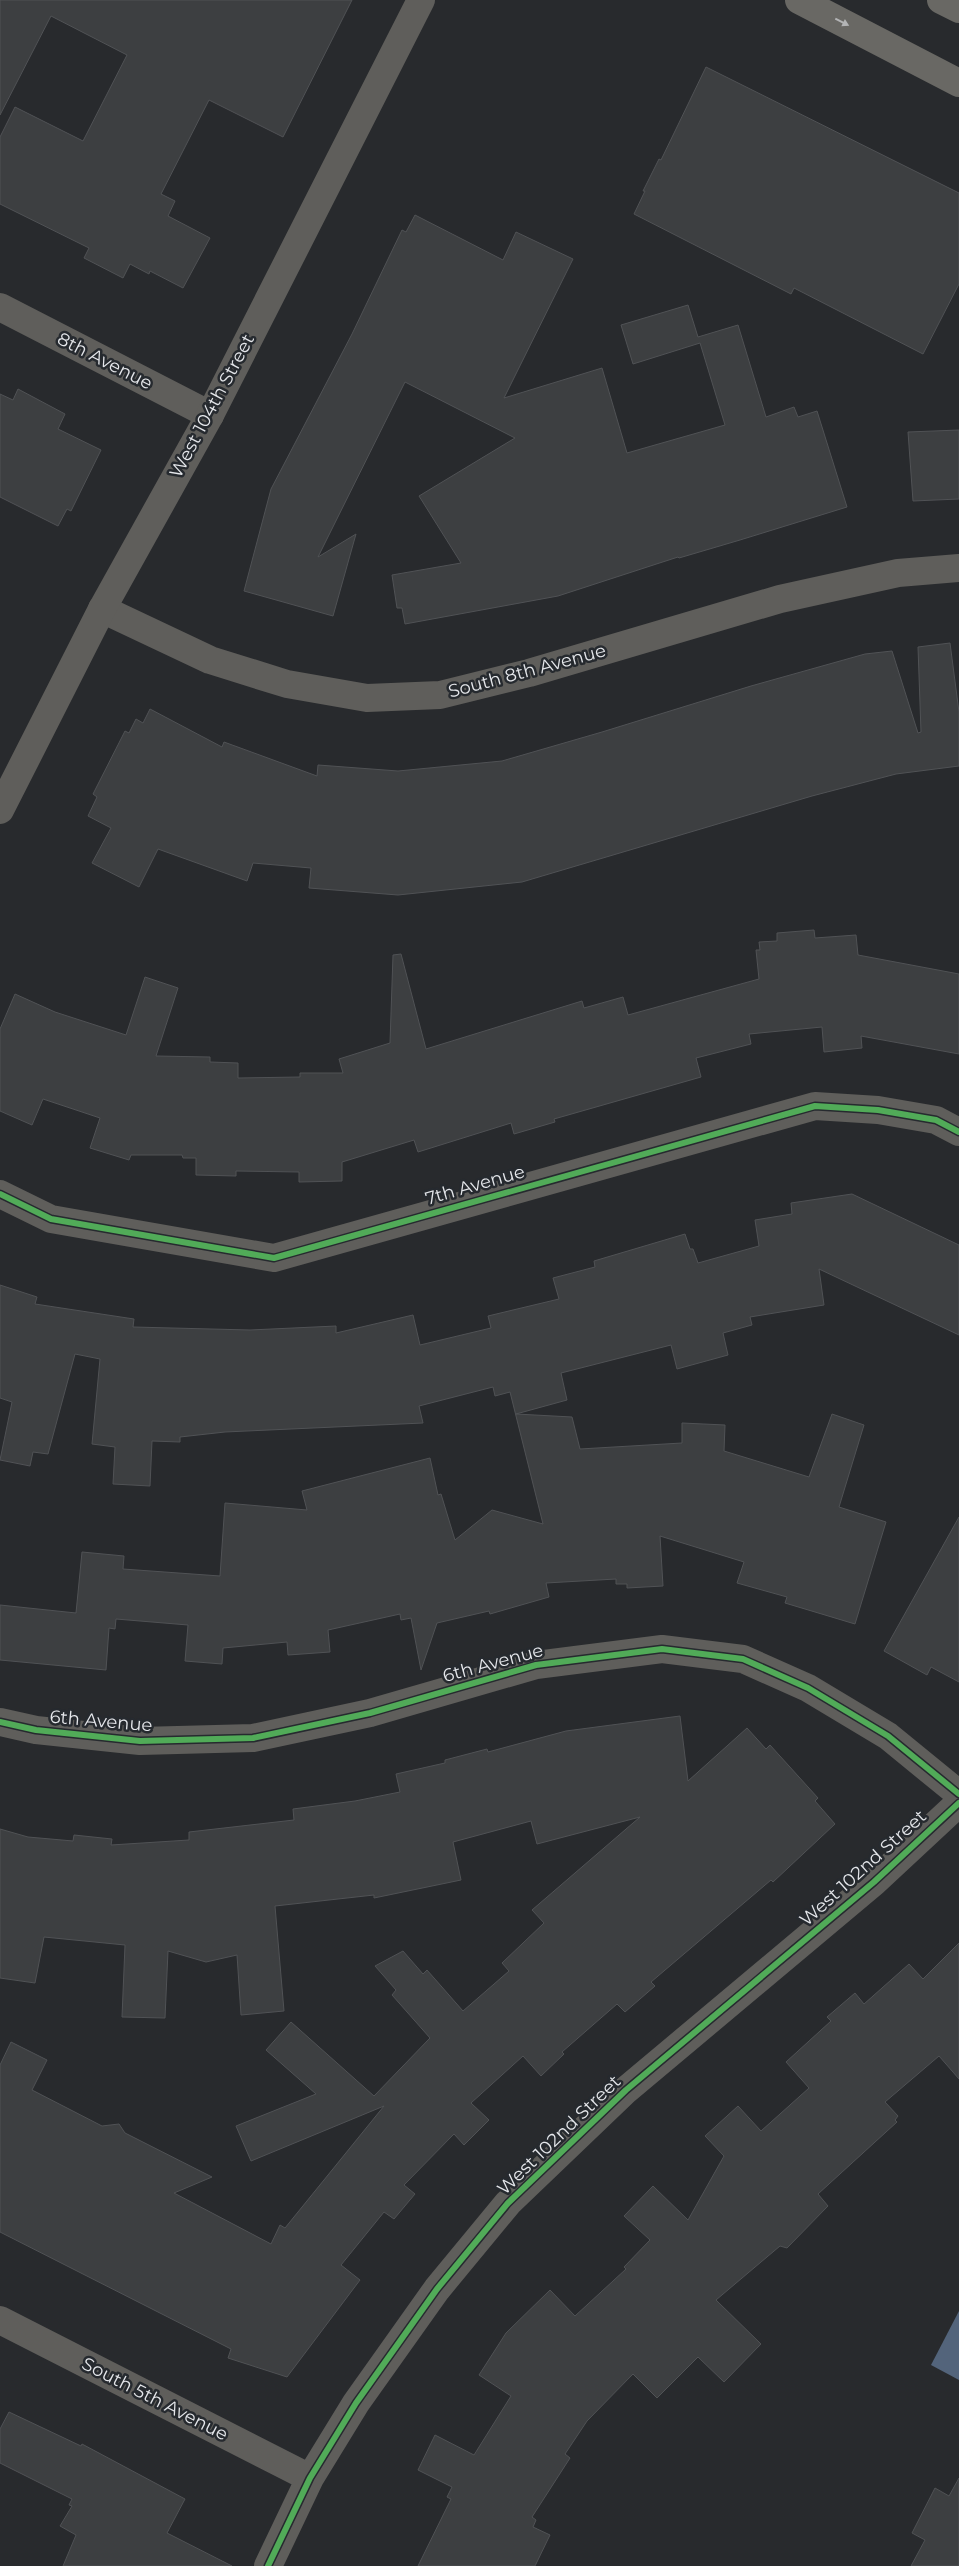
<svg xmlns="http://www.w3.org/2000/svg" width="959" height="2566" font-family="Montserrat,sans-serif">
	<rect width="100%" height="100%" fill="#282a2d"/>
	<path fill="#53647b" d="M 959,2311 L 959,2380 L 931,2365 Z"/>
	<path fill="#3d3f41" stroke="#505255" d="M 0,0 L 352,0 L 283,137 L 209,100 L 161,194 L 175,201 L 168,216 L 210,238 L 183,288 L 150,271 L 149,274 L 130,264 L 123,278 L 84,258 L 89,248 L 0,204 L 0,137 L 15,107 L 83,141 L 127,55 L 51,16 L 0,115 Z
		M 706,67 L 959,193 L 959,284 L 923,354 L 794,288 L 791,294 L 634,214 L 645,191 L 643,191 L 659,159 L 661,160 Z
		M 415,215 L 503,260 L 516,232 L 573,259 L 504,398 L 602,368 L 627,453 L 725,425 L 700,343 L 633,364 L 621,325 L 688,305 L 698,337 L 738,325 L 766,417 L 794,407 L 798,417 L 817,411 L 847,507 L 740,540 L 679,558 L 678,557 L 558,596 L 405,624 L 402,608 L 397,608 L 392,575 L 461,563 L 419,496 L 515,438 L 405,382 L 318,557 L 356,534 L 333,616 L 244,591 L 271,489 L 352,334 L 402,230 L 406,232 Z
		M 18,389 L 65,414 L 58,429 L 101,450 L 71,511 L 67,509 L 58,526 L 0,497 L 0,394 L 13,400 Z
		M 959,430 L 959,499 L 913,501 L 908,432 Z
		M 950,643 L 959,712 L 959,766 L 896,774 L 812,796 L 522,882 L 398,895 L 309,888 L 311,868 L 253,863 L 247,881 L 158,849 L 139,887 L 92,863 L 111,828 L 88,816 L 97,797 L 93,794 L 125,731 L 129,733 L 136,719 L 143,723 L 150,709 L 222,747 L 224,742 L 317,776 L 318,765 L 398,771 L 502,761 L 602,732 L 751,686 L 865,654 L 892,651 L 918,733 L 921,732 L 918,647 Z
		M 814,930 L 815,938 L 856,935 L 858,955 L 959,974 L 959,1054 L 861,1036 L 862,1048 L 824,1052 L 822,1027 L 749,1034 L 751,1044 L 696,1058 L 701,1077 L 554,1119 L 555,1122 L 514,1134 L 511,1123 L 418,1152 L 414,1140 L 342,1162 L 342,1181 L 299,1182 L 299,1172 L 236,1171 L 236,1176 L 196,1175 L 196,1158 L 183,1158 L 182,1155 L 131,1155 L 129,1160 L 90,1148 L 100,1118 L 43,1099 L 32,1125 L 0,1111 L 0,1029 L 15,994 L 55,1012 L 126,1035 L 145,977 L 178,988 L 156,1056 L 210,1057 L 210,1062 L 238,1063 L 238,1078 L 300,1077 L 300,1073 L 343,1073 L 339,1059 L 390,1043 L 393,955 L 401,954 L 426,1049 L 582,1001 L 584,1008 L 623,997 L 628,1015 L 759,979 L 756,950 L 760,950 L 759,942 L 777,941 L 777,933 Z
		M 852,1194 L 959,1245 L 959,1335 L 819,1269 L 824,1305 L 750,1317 L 752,1325 L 723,1333 L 728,1355 L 677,1369 L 671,1345 L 561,1373 L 567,1400 L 516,1414 L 572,1417 L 580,1449 L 682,1443 L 682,1423 L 725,1425 L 724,1451 L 809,1477 L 832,1414 L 864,1425 L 839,1507 L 886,1522 L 855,1624 L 785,1603 L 787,1597 L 737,1583 L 744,1562 L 660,1536 L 663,1586 L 627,1588 L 627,1584 L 616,1584 L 616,1579 L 546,1583 L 549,1597 L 490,1614 L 489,1611 L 437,1623 L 421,1670 L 411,1618 L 401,1620 L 400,1614 L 328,1630 L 330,1652 L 288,1655 L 287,1642 L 223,1648 L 222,1664 L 185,1661 L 188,1625 L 116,1619 L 115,1629 L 109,1628 L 106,1670 L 0,1660 L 0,1605 L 76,1613 L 82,1552 L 124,1556 L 123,1569 L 220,1576 L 225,1503 L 307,1510 L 302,1491 L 430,1458 L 438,1495 L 441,1494 L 455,1540 L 492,1510 L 543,1524 L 510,1392 L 495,1396 L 493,1387 L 419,1406 L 423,1423 L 225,1432 L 180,1437 L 180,1442 L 152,1441 L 150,1486 L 113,1484 L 115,1447 L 92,1444 L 100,1359 L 75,1354 L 48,1454 L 33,1452 L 30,1466 L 0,1460 L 12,1402 L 0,1398 L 0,1285 L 37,1297 L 35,1304 L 134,1319 L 133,1327 L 250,1330 L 336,1326 L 336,1333 L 413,1315 L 420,1345 L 491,1328 L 488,1316 L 559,1299 L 553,1278 L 595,1267 L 594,1261 L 685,1234 L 690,1249 L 693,1249 L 698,1263 L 759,1246 L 755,1220 L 792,1214 L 791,1203 Z
		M 959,1517 L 959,1682 L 931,1667 L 927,1675 L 884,1651 Z
		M 680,1716 L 688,1781 L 747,1728 L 766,1749 L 770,1745 L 818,1798 L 815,1801 L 835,1824 L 773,1882 L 771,1880 L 651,1982 L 655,1986 L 625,2012 L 617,2004 L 562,2052 L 564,2054 L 541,2076 L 523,2056 L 471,2103 L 489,2120 L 464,2145 L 454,2134 L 404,2185 L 415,2194 L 394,2219 L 384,2212 L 341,2265 L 360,2280 L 287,2377 L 228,2358 L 231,2349 L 0,2232 L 0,2065 L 11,2042 L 47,2060 L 32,2090 L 102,2126 L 119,2124 L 125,2133 L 212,2177 L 174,2193 L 271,2244 L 280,2225 L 285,2228 L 384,2106 L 251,2161 L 236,2126 L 316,2094 L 266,2050 L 291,2022 L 374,2096 L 430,2038 L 392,1995 L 396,1990 L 375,1966 L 403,1951 L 423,1974 L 427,1970 L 463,2011 L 509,1971 L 502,1963 L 544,1923 L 532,1910 L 640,1817 L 537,1844 L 531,1821 L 453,1842 L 461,1880 L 374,1898 L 374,1895 L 275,1906 L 284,2011 L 241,2015 L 237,1955 L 206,1962 L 168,1951 L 165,2018 L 122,2017 L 125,1945 L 44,1937 L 35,1983 L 0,1978 L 0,1829 L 28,1837 L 73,1841 L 74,1835 L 112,1839 L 111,1845 L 189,1840 L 189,1832 L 294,1820 L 293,1809 L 355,1801 L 400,1792 L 396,1774 L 445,1763 L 445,1760 L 487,1749 L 488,1752 L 566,1731 Z
		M 959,1943 L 959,2079 L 939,2056 L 885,2102 L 898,2116 L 895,2120 L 897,2122 L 818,2194 L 828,2206 L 787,2248 L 780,2246 L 716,2300 L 761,2344 L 724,2382 L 698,2357 L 657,2398 L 633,2374 L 587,2421 L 565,2454 L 570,2458 L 532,2517 L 536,2520 L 533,2527 L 550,2535 L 535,2566 L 418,2566 L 451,2499 L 447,2497 L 452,2487 L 418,2470 L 435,2435 L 474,2455 L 511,2396 L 479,2375 L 506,2333 L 550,2290 L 575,2316 L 626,2269 L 624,2267 L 650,2240 L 624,2216 L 653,2186 L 688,2220 L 724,2156 L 705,2136 L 738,2106 L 761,2131 L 809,2088 L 786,2062 L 831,2021 L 827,2017 L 855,1993 L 864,2004 L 909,1964 L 923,1979 Z
		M 9,2412 L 81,2446 L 82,2444 L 185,2499 L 167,2533 L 232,2566 L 63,2566 L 76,2535 L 60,2526 L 72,2506 L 69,2505 L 72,2499 L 0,2463 L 0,2429 Z
		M 959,2478 L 959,2566 L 911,2566 L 925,2540 L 912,2533 L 935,2488 L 949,2496 Z"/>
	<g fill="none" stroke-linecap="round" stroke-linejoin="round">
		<path stroke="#5f5e5b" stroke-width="28" d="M 0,307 L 210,415
			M 102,609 L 210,660 L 287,684 L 367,698 L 440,695 L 529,673 L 780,599 L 898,573 L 959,568
			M 0,1194 L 51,1219 L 274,1258 L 815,1106 L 878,1110 L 936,1120 L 959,1132
			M 0,1722 L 36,1730 L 140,1741 L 253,1738 L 370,1713 L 536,1665 L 662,1649 L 743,1659 L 808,1688 L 888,1736 L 959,1794
			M 0,2320 L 310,2478
			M 268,2566 L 310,2478 L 356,2403 L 437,2289 L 508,2203 L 626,2090 L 874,1882 L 959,1803"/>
		<path stroke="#5f5e5b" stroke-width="28" d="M 0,810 L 102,609 L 210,415 L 421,0"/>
		<path stroke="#696864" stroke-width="28" d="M 799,0 L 959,83
			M 941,0 L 959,9"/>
		<g stroke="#262a2f" stroke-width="9">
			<path id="cycleway" d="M 0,1194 L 51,1219 L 274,1258 L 815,1106 L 878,1110 L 936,1120 L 959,1132
				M 0,1722 L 36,1730 L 140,1741 L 253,1738 L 370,1713 L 536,1665 L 662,1649 L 743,1659 L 808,1688 L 888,1736 L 959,1794
				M 268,2566 L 310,2478 L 356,2403 L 437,2289 L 508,2203 L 626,2090 L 874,1882 L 959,1803"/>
		</g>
		<use href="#cycleway" stroke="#51ab58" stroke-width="6"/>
	</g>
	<defs><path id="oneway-solid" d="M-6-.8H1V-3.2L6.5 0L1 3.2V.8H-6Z" transform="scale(1.25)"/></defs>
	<use fill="#b3b4b5" href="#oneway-solid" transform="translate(842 22) rotate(27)"/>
	<g text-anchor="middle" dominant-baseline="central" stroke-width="5" stroke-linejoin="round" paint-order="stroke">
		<g font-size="18" fill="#e5e7eb" stroke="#262a2f">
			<text transform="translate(105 361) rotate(27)">8th Avenue</text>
			<text transform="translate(212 406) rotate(-62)">West 104th Street</text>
			<text transform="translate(527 671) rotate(-15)">South 8th Avenue</text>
			<text transform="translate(475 1185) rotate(-16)">7th Avenue</text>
			<text transform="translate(493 1663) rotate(-15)">6th Avenue</text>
			<text transform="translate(101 1721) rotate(5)">6th Avenue</text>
			<text transform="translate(863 1868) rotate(-42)">West 102nd Street</text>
			<text transform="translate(559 2135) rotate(-44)">West 102nd Street</text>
			<text transform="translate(155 2399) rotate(27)">South 5th Avenue</text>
		</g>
	</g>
</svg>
